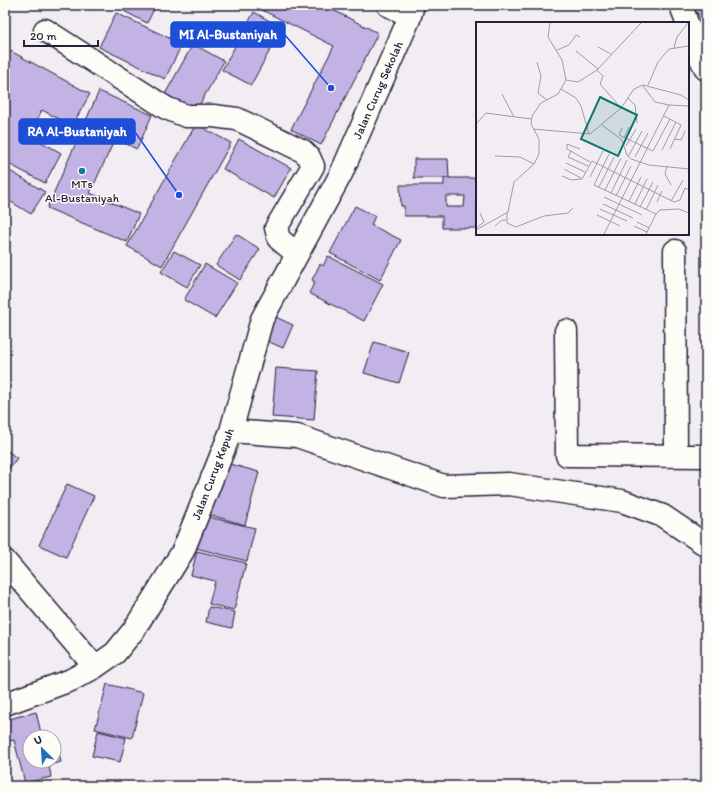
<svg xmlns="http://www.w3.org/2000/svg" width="711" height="791" font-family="Itim,sans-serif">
	<rect width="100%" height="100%" fill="#f1edf3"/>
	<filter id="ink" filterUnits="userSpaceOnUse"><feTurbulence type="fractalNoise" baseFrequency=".025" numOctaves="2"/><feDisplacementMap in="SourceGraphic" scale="8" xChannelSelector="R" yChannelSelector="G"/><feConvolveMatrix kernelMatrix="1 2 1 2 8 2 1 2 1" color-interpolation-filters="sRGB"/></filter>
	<g filter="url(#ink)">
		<path fill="#c3b3e4" stroke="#22223b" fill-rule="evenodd" d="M 120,5 L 156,5 L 147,23 L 118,8 Z
			M 251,5 L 260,5 L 258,9 Z
			M 264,5 L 323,5 L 378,33 L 321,145 L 291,129 L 334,46 L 262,10 Z
			M 688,5 L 706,5 L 706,38 L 697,37 L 698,13 L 688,12 Z
			M 254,12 L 282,28 L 251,85 L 222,70 Z
			M 116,13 L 182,44 L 165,79 L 99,47 Z
			M 193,44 L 224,61 L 195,113 L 164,96 Z
			M 5,48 L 90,94 L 72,126 L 42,110 L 29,135 L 61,153 L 45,183 L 5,162 L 5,101 L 9,93 L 5,90 Z
			M 99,91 L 152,115 L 137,149 L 115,139 L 90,193 L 139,214 L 127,242 L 47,208 Z
			M 196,124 L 231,143 L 162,266 L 127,246 Z
			M 239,139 L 291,168 L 274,198 L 223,169 Z
			M 414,159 L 448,159 L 449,178 L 414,178 Z
			M 5,168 L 45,192 L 31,214 L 8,200 L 5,205 Z
			M 444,178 L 477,178 L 477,228 L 442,228 L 442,216 L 404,216 L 404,206 L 401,206 L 400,185 L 444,185 ZM 446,196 L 465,196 L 464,207 L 446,207 Z
			M 355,206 L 375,216 L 371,225 L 401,240 L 380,280 L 330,253 Z
			M 236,234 L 260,249 L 240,280 L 216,265 Z
			M 174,251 L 200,265 L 187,287 L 161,272 Z
			M 328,256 L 383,284 L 364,321 L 309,293 L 315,282 L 312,280 L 320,264 L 323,266 Z
			M 205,264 L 237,283 L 215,318 L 184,300 Z
			M 269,314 L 293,325 L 283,348 L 258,337 Z
			M 374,342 L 409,352 L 399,383 L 364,373 Z
			M 276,368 L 318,371 L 314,420 L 272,417 Z
			M 5,449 L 17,458 L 5,474 Z
			M 222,462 L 259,472 L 245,525 L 207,514 Z
			M 67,484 L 94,496 L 66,557 L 39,545 Z
			M 204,516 L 255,528 L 247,561 L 196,548 Z
			M 197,551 L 246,563 L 234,610 L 209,604 L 215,581 L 191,575 Z
			M 209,607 L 235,612 L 232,628 L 206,622 Z
			M 107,684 L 143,693 L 132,738 L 95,729 Z
			M 36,712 L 42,737 L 30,737 L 30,761 L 54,761 L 54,739 L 56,738 L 61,762 L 49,765 L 51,777 L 25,783 L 14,740 L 6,742 L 5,720 Z
			M 98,731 L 126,738 L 120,762 L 92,756 Z"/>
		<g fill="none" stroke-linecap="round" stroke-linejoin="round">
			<g stroke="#22223b" stroke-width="25">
				<path id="minor" d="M 388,5 L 410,16
					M 681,5 L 687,23
					M 688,25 L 700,57 L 706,69
					M 45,30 L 166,108 L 186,116 L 213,116 L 237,119 L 303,151 L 309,157 L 313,166 L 276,228 L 279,239 L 297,254
					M 675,251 L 676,456
					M 566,331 L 567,455 L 706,456
					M 231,431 L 297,436 L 444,486 L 509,484 L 622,501 L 663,516 L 706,545
					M 5,561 L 95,667
					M 5,704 L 71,680 L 95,667 L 115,653 L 133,631 L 183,551 L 231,431 L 262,319 L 341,174 L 409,19 L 413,5"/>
			</g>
			<use href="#minor" stroke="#fdfcf7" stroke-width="22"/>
		</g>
	</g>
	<circle fill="#1f6fb2" stroke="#fdfcf7" stroke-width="1.5" cx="82" cy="171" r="4"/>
	<g text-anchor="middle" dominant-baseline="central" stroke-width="3" stroke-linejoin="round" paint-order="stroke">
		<g font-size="12" fill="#22223b" stroke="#fdfcf7">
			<text transform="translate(378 90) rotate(-66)">Jalan Curug Sekolah</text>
			<text transform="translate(213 474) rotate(-69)">Jalan Curug Kepuh</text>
		</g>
		<g font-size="12" fill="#22223b" stroke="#fdfcf7">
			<text x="82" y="184">MTs<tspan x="82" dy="14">Al-Bustaniyah</tspan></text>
		</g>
	</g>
	<g transform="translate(476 22)">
		<rect width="213" height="213" fill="#f1edf3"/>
		<path fill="none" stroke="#9e9ca9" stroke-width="1" d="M 122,25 L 135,32M 198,26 L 201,15 L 212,1M 81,28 L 93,23 L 100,13 L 104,15M 100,29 L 122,47M 61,40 L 65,54 L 62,71 L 71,78M 121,48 L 127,54 L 124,62 L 145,86M 90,58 L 102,60 L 121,48 L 165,1M 172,63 L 182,40 L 193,27 L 213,24M 167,64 L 179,80 L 193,83M 85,67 L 100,76 L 105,84 L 113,112M 26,72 L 38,95M 152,76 L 159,83 L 161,101M 188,94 L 205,103 L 194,127M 0,102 L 10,91 L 55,97M 126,103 L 146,118 L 151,133 L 155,137 L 173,143 L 213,147M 146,106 L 143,113 L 177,129 L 194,97M 57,107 L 114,112 L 145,86 L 158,67 L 167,63 L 205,73 L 213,78M 148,116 L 153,105M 199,117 L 205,118 L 209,109M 150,124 L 160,107M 104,127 L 91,122 L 91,127 L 114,140M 186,128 L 200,100M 95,129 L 92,135 L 112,144M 133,132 L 118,163 L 180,192 L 170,212M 19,134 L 44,135 L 58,142M 152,135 L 166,109M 159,135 L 172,111M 90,141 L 109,150M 191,144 L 189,152 L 195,163M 88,147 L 105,156M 86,154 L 95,158 L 106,157M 114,155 L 127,129M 106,157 L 116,139 L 198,180 L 204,178 L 209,166 L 213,168M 123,165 L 138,135M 129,168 L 145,136M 135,171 L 151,138M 140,174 L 155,144M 128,175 L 166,193M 153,179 L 165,155M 195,179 L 207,158M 181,180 L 186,169M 127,182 L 157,196M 159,182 L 171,157M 164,185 L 177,160M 124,187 L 151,199M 170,188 L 182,163M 31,190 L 31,201 L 40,205 L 68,194 L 92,191 L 97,186M 180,192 L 184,188 L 203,187 L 213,191M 121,193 L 144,204M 161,200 L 173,206M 19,204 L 26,198 L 30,198M 158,204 L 171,210M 0,206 L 8,200 L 4,191M 0,208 L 32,190 L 38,160 L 58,142 L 63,132 L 63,117 L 55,102 L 56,94 L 65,81 L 82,72 L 90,58 L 86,38 L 72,15 L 74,1M 128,212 L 193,83 L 213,84"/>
		<path fill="#0f766e" fill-opacity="0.15" stroke="#0f766e" stroke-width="2" d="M 124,75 L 161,93 L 142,134 L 105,117 Z"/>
		<rect width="213" height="213" fill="none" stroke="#22223b" stroke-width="2"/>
	</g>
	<path fill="none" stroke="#1d4ed8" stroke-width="1.5" d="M331 88L285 35M179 195L135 132"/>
	<g fill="#1d4ed8" stroke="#fdfcf7" stroke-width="1.5">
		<circle cx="331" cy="88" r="4"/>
		<circle cx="179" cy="195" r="4"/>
	</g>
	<g fill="#1d4ed8" stroke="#1d4ed8" stroke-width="1.5">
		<rect x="171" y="22" width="114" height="25" rx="4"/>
		<rect x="19" y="119" width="116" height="25" rx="4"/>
	</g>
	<g font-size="13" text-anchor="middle" font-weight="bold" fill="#fff">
		<text x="228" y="39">MI Al-Bustaniyah</text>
		<text x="77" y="136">RA Al-Bustaniyah</text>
	</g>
	<rect width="711" height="791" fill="none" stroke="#fdfcf7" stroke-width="20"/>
	<rect x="10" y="10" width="691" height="771" fill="none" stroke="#22223b" stroke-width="1.5" filter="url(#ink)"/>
	<g transform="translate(42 749) rotate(335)"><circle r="19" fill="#fdfcf7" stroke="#a5a5ac"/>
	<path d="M0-3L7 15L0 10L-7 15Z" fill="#1f6fb2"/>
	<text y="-6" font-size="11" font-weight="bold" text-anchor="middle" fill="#22223b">U</text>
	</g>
	<path d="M24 40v6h74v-6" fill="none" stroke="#22223b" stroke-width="2"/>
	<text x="30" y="40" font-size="12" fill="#22223b" stroke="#fdfcf7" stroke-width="3" paint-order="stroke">20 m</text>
</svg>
